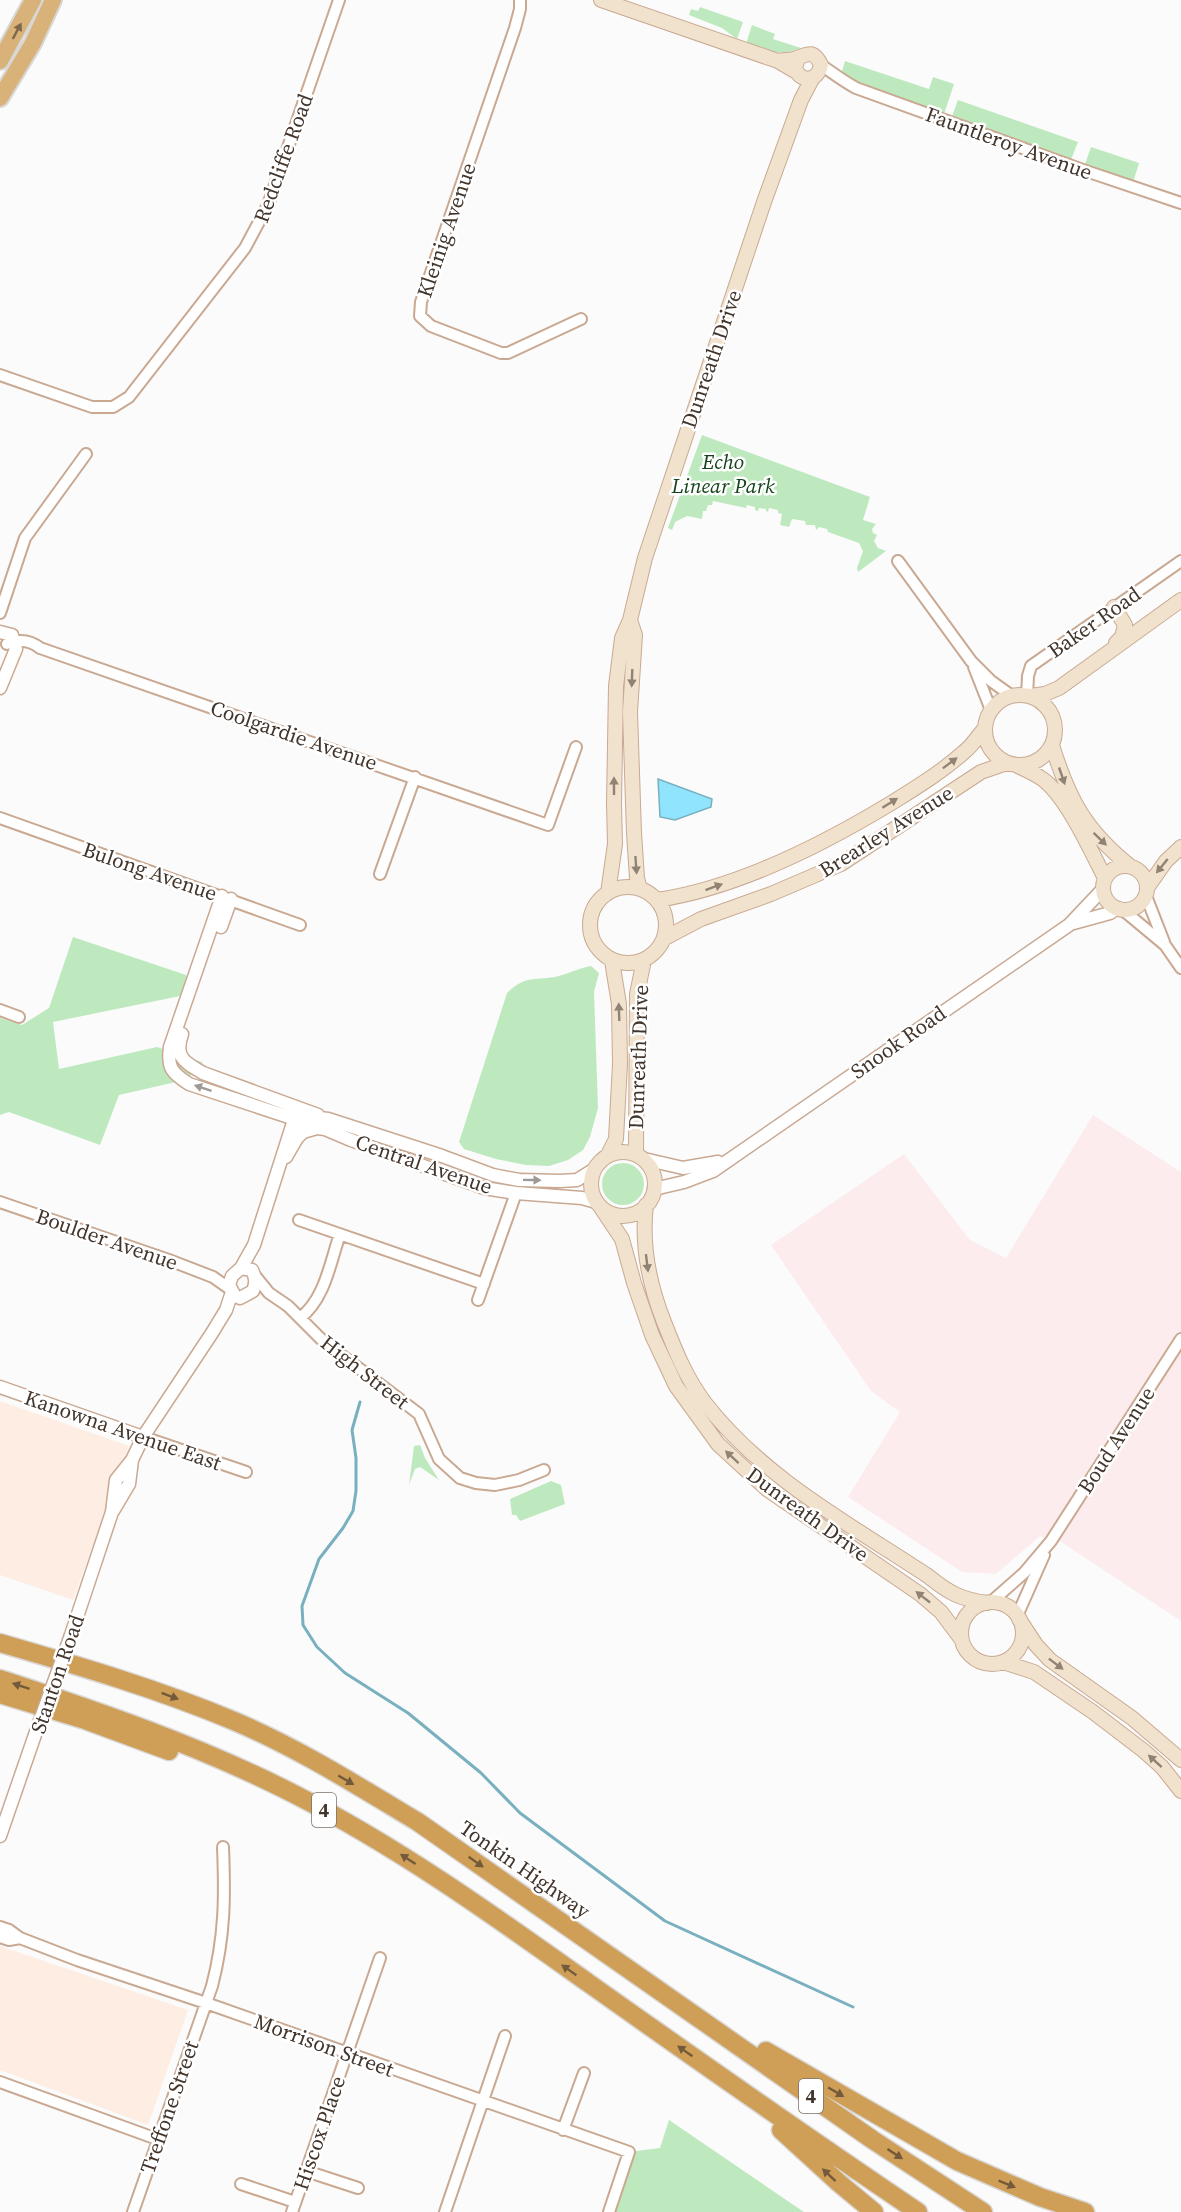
<svg xmlns="http://www.w3.org/2000/svg" width="1181" height="2212" font-family="'Source Serif 4',serif">
	<rect width="100%" height="100%" fill="#fbfbfb"/>
	<path fill="#fdecee" d="M 1093,1115 L 1181,1172 L 1181,1621 L 1061,1542 L 1040,1536 L 996,1574 L 962,1572 L 848,1497 L 900,1412 L 871,1391 L 771,1245 L 904,1154 L 970,1240 L 1006,1258 Z"/>
	<path fill="#feede2" d="M 0,1401 L 129,1446 L 73,1600 L 0,1575 Z
		M 0,1946 L 188,2010 L 148,2125 L 0,2070 Z"/>
	<path fill="#bee9bf" d="M 700,7 L 743,22 L 737,39 L 722,28 L 689,15 L 691,9 L 698,11 Z
		M 752,25 L 775,34 L 773,39 L 801,48 C 782,57 764,50 746,44 Z
		M 845,61 L 929,89 L 933,77 L 954,84 L 943,117 L 848,81 L 841,75 Z
		M 958,100 L 1078,142 L 1070,162 L 951,119 Z
		M 1091,147 L 1139,163 L 1132,186 L 1083,170 Z
		M 702,435 L 870,497 L 863,520 L 876,524 L 872,529 L 873,533 L 877,535 L 874,541 L 878,548 L 886,551 L 858,572 L 857,568 L 863,551 L 859,543 L 828,532 L 827,529 L 819,527 L 816,530 L 815,525 L 806,525 L 805,521 L 792,519 L 789,527 L 780,525 L 782,514 L 778,513 L 778,510 L 769,508 L 768,512 L 766,511 L 766,509 L 759,508 L 758,511 L 755,510 L 755,507 L 747,505 L 746,508 L 713,501 L 712,505 L 708,505 L 706,511 L 703,511 L 702,519 L 687,516 L 675,522 L 672,530 L 668,528 Z
		M 73,937 L 186,975 L 185,995 L 53,1022 L 59,1069 L 157,1047 L 202,1062 L 205,1072 L 192,1072 L 189,1079 L 119,1095 L 100,1145 L 9,1112 L 0,1115 L 0,1018 L 22,1025 L 49,1008 Z
		M 591,966 L 599,973 L 594,992 L 598,1108 L 590,1137 L 583,1150 L 568,1160 L 549,1166 L 526,1165 L 496,1159 L 464,1149 L 459,1142 L 507,993 C 528,973 535,982 559,976 C 570,973 579,968 591,966 Z
		M602 1184a21 21 0 1 1 42 0a21 21 0 1 1-42 0Z
		M 420,1445 L 425,1458 L 439,1480 L 420,1467 L 415,1469 L 409,1485 L 414,1446 Z
		M 551,1481 L 561,1485 L 565,1504 L 520,1521 L 516,1515 L 512,1515 L 510,1499 Z
		M 669,2120 L 804,2212 L 609,2212 L 629,2152 L 660,2148 Z"/>
	<path fill="#91e4fe" stroke="#79b0bf" stroke-width="1.5" d="M 658,779 L 712,799 L 711,807 L 675,820 L 660,817 Z"/>
	<g fill="none" stroke-linecap="round" stroke-linejoin="round">
		<path stroke="#79b0bf" stroke-width="3" d="M 360,1402 L 352,1430 L 356,1458 L 356,1491 L 353,1511 L 343,1528 L 319,1559 L 302,1606 L 303,1625 L 317,1647 L 345,1673 L 408,1713 L 481,1773 L 520,1813 L 665,1921 L 853,2007"/>
		<g stroke="#c9a992" stroke-width="14">
			<path id="minor" d="M 520,0 L 520,9 L 515,28 L 421,302 L 420,316 L 431,326 L 501,353 L 508,353 L 581,319
				M 821,65 C 833,73 843,81 856,88 L 1083,170 L 1181,203
				M 0,375 L 92,407 L 113,407 L 129,397 L 245,248 L 268,205 L 339,0
				M 898,561 L 971,661 L 991,681 L 1012,696
				M 0,613 L 25,538 L 86,454
				M 7,644 C 19,639 30,640 40,648 L 548,825 L 576,747
				M 974,667 L 991,710
				M 1027,696 L 1028,676 L 1031,666 L 1181,561
				M 0,818 L 300,925
				M 380,874 L 415,777
				M 1146,896 L 1164,942
				M 1123,910 L 1165,945 L 1181,968
				M 0,1010 L 19,1017
				M 0,1202 L 169,1260 L 213,1277 L 230,1289
				M 299,1220 L 484,1284
				M 256,1277 L 269,1293 L 288,1306 L 323,1341 L 419,1414 L 439,1459 L 460,1478 L 476,1483 L 495,1485 L 519,1480 L 544,1470
				M 478,1300 L 516,1193
				M 300,1318 C 325,1299 330,1263 340,1234
				M 143,1437 L 246,1472
				M 991,1602 L 1024,1573 L 1051,1541 L 1181,1339
				M 1017,1616 L 1044,1555
				M 0,1927 L 9,1930 L 20,1938 L 77,1960 L 206,2003 L 629,2152 L 609,2212
				M 0,1937 L 9,1940 L 20,1938
				M 0,2082 L 157,2139
				M 563,2130 L 584,2073
				M 306,2171 L 358,2188
				M 241,2184 L 295,2202
				M 133,2212 L 212,1986 C 225,1936 225,1897 223,1847
				M 292,2212 L 380,1958
				M 445,2212 L 505,2036"/>
		</g>
		<g stroke="#c9a992" stroke-width="15">
			<path id="tertiary" d="M 0,632 L 12,635 L 16,649 L 0,688
				M 222,896 L 170,1047 C 167,1068 172,1073 189,1084 L 325,1129
				M 1070,924 L 1110,913 L 1117,908
				M 221,927 L 231,899
				M 182,1034 C 174,1057 184,1062 203,1073 L 318,1115
				M 286,1157 L 297,1138 L 303,1132 L 317,1128 L 325,1129 L 351,1140 L 484,1188 L 516,1193 L 582,1198 L 596,1202
				M 644,1159 L 683,1168 L 718,1162
				M 654,1189 L 684,1182 L 713,1171 L 1069,925 L 1103,889
				M 241,1268 L 254,1245 L 292,1126 L 299,1120 L 310,1117 L 328,1119 L 442,1156 L 493,1175 L 519,1180 L 560,1181 L 577,1180 L 593,1170
				M 241,1268 L 252,1270 C 256,1278 256,1283 253,1291 L 240,1298 L 235,1296 L 229,1285 L 232,1276 Z
				M 0,1387 L 143,1437
				M 113,1511 L 129,1484 L 132,1460
				M 71,1635 L 112,1512 L 116,1480 L 132,1460 L 143,1437 L 212,1333 L 226,1310 L 232,1292
				M 0,1836 L 38,1726"/>
		</g>
		<g stroke="#c9a992" stroke-width="16">
			<path id="secondary" d="M 601,0 L 778,61 L 795,71
				M 778,61 C 783,60 789,60 794,59 C 807,55 813,48 821,65 C 818,81 801,84 795,68 L 798,58
				M 1114,607 L 1125,625 L 1122,637 L 1116,643
				M 630,620 L 635,635 L 630,712 L 634,833 L 637,878 L 640,889
				M985 730a35 35 0 1 1 70 0a35 35 0 1 1-70 0Z
				M 1030,696 L 1045,694 L 1059,688 L 1181,600
				M 1052,745 C 1069,800 1085,830 1131,867
				M 1016,765 C 1026,770 1037,774 1045,781 C 1068,800 1091,851 1105,878
				M1103 888a22 22 0 1 1 44 0a22 22 0 1 1-44 0Z
				M590 925a38 38 0 1 1 76 0a38 38 0 1 1-76 0Z
				M 1147,888 L 1166,861 L 1181,847
				M 608,893 L 615,844 L 614,804 L 616,686 L 622,638 L 630,620 L 645,558 L 764,202 L 801,100 L 812,79
				M 657,900 C 738,888 824,844 893,802 C 917,787 943,771 964,752 C 972,746 978,736 985,728
				M 665,938 L 701,919 L 771,894 L 841,864 L 981,772 L 1007,763
				M591 1184a32 32 0 1 1 64 0a32 32 0 1 1-64 0Z
				M 636,1154 L 637,994 L 644,960
				M 608,1155 L 616,1139 L 620,1064 L 619,1004 L 612,961
				M 646,1205 C 641,1246 649,1284 664,1322 C 675,1350 686,1378 705,1403 C 763,1478 851,1525 928,1576 C 949,1593 960,1599 987,1603
				M 602,1209 L 622,1239 L 634,1283 L 652,1335 L 676,1386 L 718,1444 L 768,1490 L 920,1594 L 941,1612 L 962,1640
				M961 1633a31 31 0 1 1 62 0a31 31 0 1 1-62 0Z
				M 1019,1619 L 1036,1645 L 1050,1660 L 1132,1718 L 1181,1760
				M 1003,1662 L 1034,1672 L 1093,1712 L 1144,1751 L 1162,1767 L 1181,1791"/>
		</g>
		<g stroke="#d9d7d5" stroke-width="20">
			<path id="trunk" d="M 0,61 L 33,0
				M 0,98 L 33,43 L 53,0"/>
		</g>
		<g stroke="#d9d7d5" stroke-width="21">
			<path id="motorway" d="M 0,1643 C 79,1666 158,1689 234,1721 C 298,1748 358,1786 418,1822 L 873,2140 L 983,2212
				M 0,1679 C 101,1712 200,1746 294,1794 C 398,1847 493,1915 587,1982 C 697,2060 807,2137 918,2212
				M 0,1694 L 85,1720 L 169,1751
				M 766,2051 L 957,2161 L 1040,2197 L 1085,2212
				M 781,2130 L 839,2183 L 874,2212"/>
		</g>
		<use href="#minor" stroke="#fff" stroke-width="10"/>
		<use href="#tertiary" stroke="#fff" stroke-width="12"/>
		<use href="#secondary" stroke="#f1e2cd" stroke-width="14"/>
		<use href="#trunk" stroke="#d8b278" stroke-width="16"/>
		<use href="#motorway" stroke="#cf9e57" stroke-width="18"/>
		<g stroke="#c9a992" stroke-width="15" stroke-linecap="butt">
			<path id="tertiary-bridge" d="M 38,1726 L 71,1635"/>
		</g>
		<use href="#tertiary-bridge" stroke="#fff" stroke-width="12"/>
	</g>
	<defs><path id="oneway-solid" d="M-6-.8H1V-3.2L6.5 0L1 3.2V.8H-6Z" transform="scale(1.5)"/></defs>
	<use fill="#7e674a" href="#oneway-solid" transform="translate(17 31) rotate(-62)"/>
	<g fill="#918374">
		<use href="#oneway-solid" transform="translate(632 678) rotate(92)"/>
		<use href="#oneway-solid" transform="translate(950 763) rotate(-37)"/>
		<use href="#oneway-solid" transform="translate(1062 776) rotate(71)"/>
		<use href="#oneway-solid" transform="translate(614 786) rotate(-90)"/>
		<use href="#oneway-solid" transform="translate(890 803) rotate(-32)"/>
		<use href="#oneway-solid" transform="translate(1100 839) rotate(44)"/>
		<use href="#oneway-solid" transform="translate(636 865) rotate(86)"/>
		<use href="#oneway-solid" transform="translate(1162 866) rotate(129)"/>
		<use href="#oneway-solid" transform="translate(714 887) rotate(-20)"/>
		<use href="#oneway-solid" transform="translate(619 1012) rotate(-92)"/>
		<use href="#oneway-solid" transform="translate(647 1263) rotate(83)"/>
		<use href="#oneway-solid" transform="translate(732 1457) rotate(-137)"/>
		<use href="#oneway-solid" transform="translate(923 1597) rotate(-142)"/>
		<use href="#oneway-solid" transform="translate(1056 1664) rotate(37)"/>
		<use href="#oneway-solid" transform="translate(1155 1761) rotate(-138)"/>
	</g>
	<g fill="#a09a96">
		<use href="#oneway-solid" transform="translate(203 1088) rotate(-162)"/>
		<use href="#oneway-solid" transform="translate(532 1180) rotate(1)"/>
	</g>
	<g fill="#735a3b">
		<use href="#oneway-solid" transform="translate(21 1686) rotate(-162)"/>
		<use href="#oneway-solid" transform="translate(170 1696) rotate(21)"/>
		<use href="#oneway-solid" transform="translate(346 1780) rotate(30)"/>
		<use href="#oneway-solid" transform="translate(408 1859) rotate(-147)"/>
		<use href="#oneway-solid" transform="translate(476 1862) rotate(35)"/>
		<use href="#oneway-solid" transform="translate(569 1970) rotate(-145)"/>
		<use href="#oneway-solid" transform="translate(685 2051) rotate(-145)"/>
		<use href="#oneway-solid" transform="translate(836 2092) rotate(30)"/>
		<use href="#oneway-solid" transform="translate(895 2154) rotate(33)"/>
		<use href="#oneway-solid" transform="translate(829 2175) rotate(-137)"/>
		<use href="#oneway-solid" transform="translate(1007 2184) rotate(22)"/>
	</g>
	<g text-anchor="middle" dominant-baseline="central" stroke-width="5" stroke-linejoin="round" paint-order="stroke">
		<g fill="#fff" stroke="#7b726b" stroke-width="1.5">
			<rect x="312" y="1793" width="24" height="34" rx="4.5"/>
			<rect x="799" y="2079" width="24" height="34" rx="4.5"/>
		</g>
		<g font-size="20" font-weight="bold" fill="#42352c">
			<text x="324" y="1810">4</text>
			<text x="811" y="2096">4</text>
		</g>
		<g font-size="21" fill="#42352c" stroke="#fff">
			<text transform="translate(1009 143) rotate(20)">Fauntleroy Avenue</text>
			<text transform="translate(283 158) rotate(-70)">Redcliffe Road</text>
			<text transform="translate(446 230) rotate(-71)">Kleinig Avenue</text>
			<text transform="translate(711 359) rotate(-71)">Dunreath Drive</text>
			<text transform="translate(1094 622) rotate(-35)">Baker Road</text>
			<text transform="translate(294 735) rotate(19)">Coolgardie Avenue</text>
			<text transform="translate(886 831) rotate(-32)">Brearley Avenue</text>
			<text transform="translate(150 871) rotate(19)">Bulong Avenue</text>
			<text transform="translate(898 1042) rotate(-35)">Snook Road</text>
			<text transform="translate(638 1057) rotate(-88)">Dunreath Drive</text>
			<text transform="translate(424 1164) rotate(19)">Central Avenue</text>
			<text transform="translate(107 1239) rotate(19)">Boulder Avenue</text>
			<text transform="translate(365 1372) rotate(38)">High Street</text>
			<text transform="translate(123 1430) rotate(19)">Kanowna Avenue East</text>
			<text transform="translate(1116 1440) rotate(-57)">Boud Avenue</text>
			<text transform="translate(808 1514) rotate(36)">Dunreath Drive</text>
			<text transform="translate(57 1674) rotate(-71)">Stanton Road</text>
			<text transform="translate(525 1869) rotate(35)">Tonkin Highway</text>
			<text transform="translate(324 2045) rotate(20)">Morrison Street</text>
			<text transform="translate(169 2107) rotate(-71)">Treffone Street</text>
			<text transform="translate(319 2133) rotate(-71)">Hiscox Place</text>
		</g>
		<g font-size="21" font-style="italic" fill="#15431b" stroke="#fff">
			<text x="723" y="461">Echo<tspan x="723" dy="24">Linear Park</tspan></text>
		</g>
	</g>
</svg>
